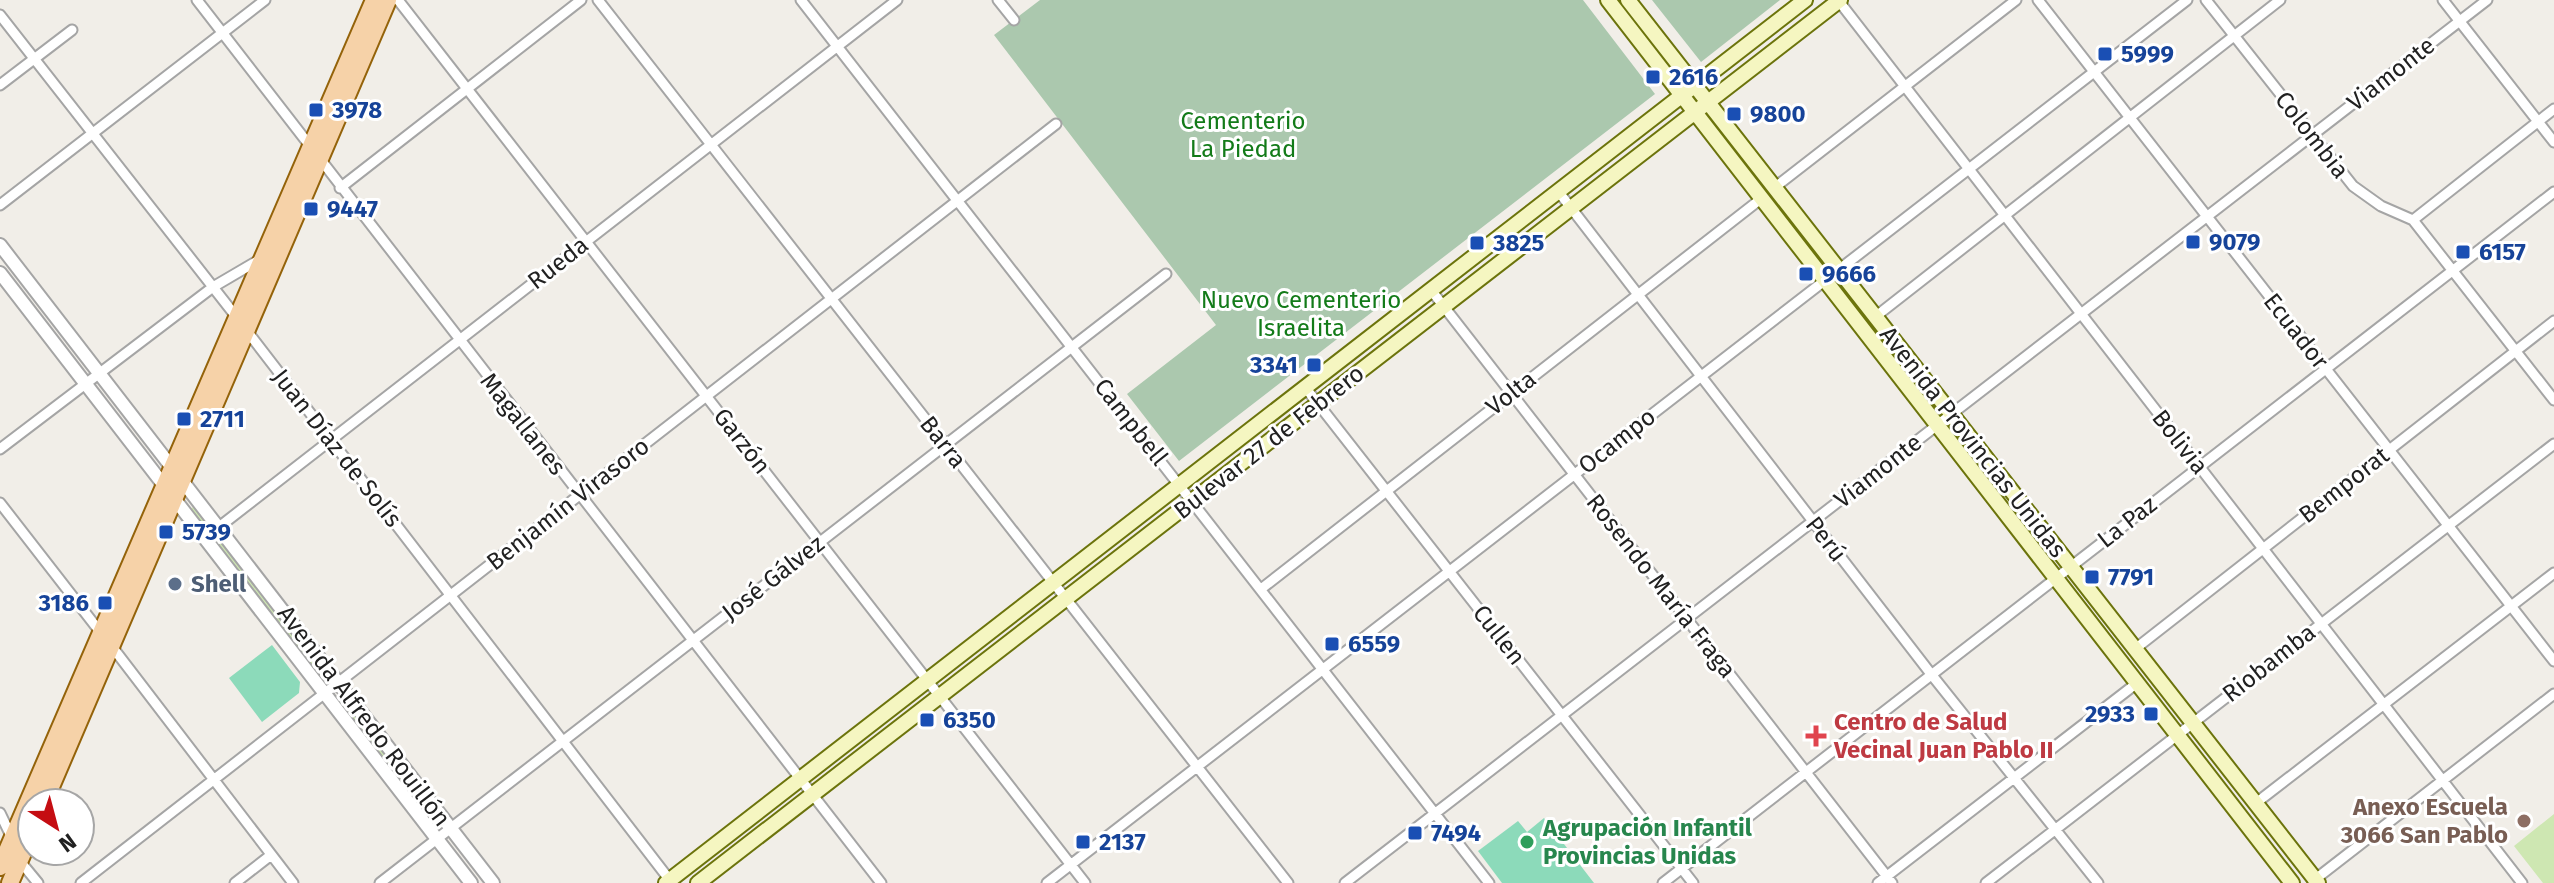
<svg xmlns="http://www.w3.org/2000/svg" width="2554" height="883" font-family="'Fira Sans',sans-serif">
	<rect width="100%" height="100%" fill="#f1eee8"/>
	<path fill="#cee7b2" d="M 194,506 L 321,669 L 316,673 L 190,510 Z
		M 344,698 L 440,823 L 436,826 L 339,702 Z
		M 2554,814 L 2554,883 L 2543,883 L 2514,846 Z"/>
	<path fill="#abc8ae" d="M 1040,0 L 1583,0 L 1655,94 L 1179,461 L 1127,394 L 1216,325 L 994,35 Z
		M 1652,0 L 1780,0 L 1701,62 Z"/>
	<path fill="#8cdaba" d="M 272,645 L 300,682 L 299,693 L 262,722 L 229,678 Z
		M 1544,818 L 1594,883 L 1502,883 L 1478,851 L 1518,821 L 1527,832 Z"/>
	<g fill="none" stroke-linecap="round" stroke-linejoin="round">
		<g stroke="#a5a5a5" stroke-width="13">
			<path id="minor" d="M 197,0 L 881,883
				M 398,0 L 1085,883
				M 598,0 L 1288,883
				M 801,0 L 1489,883
				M 998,0 L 1014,20
				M 1838,0 L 2522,883
				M 2038,0 L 2554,661
				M 2206,0 L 2353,186 L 2381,206 L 2413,220 L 2554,400
				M 2443,0 L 2554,142
				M 0,15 L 238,319
				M 0,85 L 72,30
				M 340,188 L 581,0
				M 1774,188 L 2016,0
				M 1558,191 L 1931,674 L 2098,883
				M 0,205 L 265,0
				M 2413,220 L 2554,109
				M 1431,290 L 1892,883
				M 1875,317 L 2280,0
				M 247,331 L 672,883
				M 1305,387 L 1693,883
				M 0,449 L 213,287 L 259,260
				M 0,503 L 101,633
				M 219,527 L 897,0
				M 1261,589 L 1762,198
				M 110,644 L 293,883
				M 2135,649 L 2554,321
				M 2256,803 L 2554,573
				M 0,813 L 12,838
				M 19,860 L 38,883
				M 2313,881 L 2554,694
				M 81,883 L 1056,124
				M 235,883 L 271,855
				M 380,883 L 1166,274
				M 1047,883 L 2187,0
				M 1345,883 L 2487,0
				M 1663,883 L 2554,192
				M 1878,883 L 2137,683
				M 1986,883 L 2554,444"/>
		</g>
		<g stroke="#a5a5a5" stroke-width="16">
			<path id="tertiary" d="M 0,245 L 493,883
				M 0,273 L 471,883"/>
		</g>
		<g stroke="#6c740c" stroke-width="18">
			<path id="secondary" d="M 1608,0 L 2292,883
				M 1628,0 L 2318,883
				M 666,883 L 1805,0
				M 698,883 L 1840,0"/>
		</g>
		<g stroke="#94630a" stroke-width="20">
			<path id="primary" d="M 44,803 L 388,0
				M 0,867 L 374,0
				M 10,883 L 32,832"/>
		</g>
		<use href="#minor" stroke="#fff" stroke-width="9"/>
		<use href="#tertiary" stroke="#fff" stroke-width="12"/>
		<use href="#secondary" stroke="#f5f6c1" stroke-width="14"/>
		<use href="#primary" stroke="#f6d2a8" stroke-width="16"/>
	</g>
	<g fill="#1a4fb4" stroke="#fff" stroke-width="3">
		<rect x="2097" y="46" width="16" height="16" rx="4"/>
		<rect x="1645" y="69" width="16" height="16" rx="4"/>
		<rect x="308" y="102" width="16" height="16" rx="4"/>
		<rect x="1726" y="106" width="16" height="16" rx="4"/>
		<rect x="303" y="201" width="16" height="16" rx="4"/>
		<rect x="2185" y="234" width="16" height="16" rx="4"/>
		<rect x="1469" y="235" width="16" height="16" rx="4"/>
		<rect x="2455" y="244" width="16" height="16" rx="4"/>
		<rect x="1798" y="266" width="16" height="16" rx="4"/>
		<rect x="1306" y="357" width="16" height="16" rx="4"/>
		<rect x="176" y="411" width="16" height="16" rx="4"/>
		<rect x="158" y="524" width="16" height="16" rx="4"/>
		<rect x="2084" y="569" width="16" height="16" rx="4"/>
		<rect x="97" y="595" width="16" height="16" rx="4"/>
		<rect x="1324" y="636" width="16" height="16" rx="4"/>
		<rect x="2143" y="706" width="16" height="16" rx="4"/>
		<rect x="919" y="712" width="16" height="16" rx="4"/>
		<rect x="1407" y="825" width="16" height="16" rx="4"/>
		<rect x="1075" y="834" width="16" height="16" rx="4"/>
	</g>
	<circle fill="#5c6f8a" stroke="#fff" stroke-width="3" cx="175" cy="584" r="8"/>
	<path fill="#e0444e" stroke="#fff" stroke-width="3" d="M1812 724h8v8h8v8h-8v8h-8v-8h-8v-8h8z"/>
	<circle fill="#8d6e63" stroke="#fff" stroke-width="3" cx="2524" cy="821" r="8"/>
	<circle fill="#2e9e5b" stroke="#fff" stroke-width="3" cx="1527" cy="842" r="8"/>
	<g text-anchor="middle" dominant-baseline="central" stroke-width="6" stroke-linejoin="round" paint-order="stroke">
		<g font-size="24" font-weight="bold" fill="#164399" stroke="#fff" text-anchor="start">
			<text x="2121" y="54">5999</text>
			<text x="1669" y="77">2616</text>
			<text x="332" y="110">3978</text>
			<text x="1750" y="114">9800</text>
			<text x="327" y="209">9447</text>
			<text x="2209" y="242">9079</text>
			<text x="1493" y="243">3825</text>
			<text x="2479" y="252">6157</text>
			<text x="1822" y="274">9666</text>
			<text x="1298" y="365" text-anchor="end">3341</text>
			<text x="200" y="419">2711</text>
			<text x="182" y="532">5739</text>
			<text x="2108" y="577">7791</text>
			<text x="89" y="603" text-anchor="end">3186</text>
			<text x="1348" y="644">6559</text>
			<text x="2135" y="714" text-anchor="end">2933</text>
			<text x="943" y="720">6350</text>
			<text x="1431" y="833">7494</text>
			<text x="1099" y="842">2137</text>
		</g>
		<g font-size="24" fill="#212121" stroke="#fff">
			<text transform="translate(2391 74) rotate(-38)">Viamonte</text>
			<text transform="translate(2312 135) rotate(52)">Colombia</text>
			<text transform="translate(558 263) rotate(-38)">Rueda</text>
			<text transform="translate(2296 331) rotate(52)">Ecuador</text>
			<text transform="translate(1511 393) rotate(-38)">Volta</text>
			<text transform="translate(1131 422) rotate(52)">Campbell</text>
			<text transform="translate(523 424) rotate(52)">Magallanes</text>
			<text transform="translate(742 441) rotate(52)">Garzón</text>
			<text transform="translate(1617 441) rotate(-38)">Ocampo</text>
			<text transform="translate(943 442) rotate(52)">Barra</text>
			<text transform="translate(1269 442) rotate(-38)">Bulevar 27 de Febrero</text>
			<text transform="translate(1973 442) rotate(52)">Avenida Provincias Unidas</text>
			<text transform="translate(2180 442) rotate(52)">Bolivia</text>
			<text transform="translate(337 448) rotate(52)">Juan Díaz de Solís</text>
			<text transform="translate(1878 471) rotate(-38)">Viamonte</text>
			<text transform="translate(2344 485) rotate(-38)">Bemporat</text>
			<text transform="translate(568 504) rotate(-38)">Benjamín Virasoro</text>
			<text transform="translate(2127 522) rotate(-38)">La Paz</text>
			<text transform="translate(1826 539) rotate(52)">Perú</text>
			<text transform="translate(773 578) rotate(-38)">José Gálvez</text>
			<text transform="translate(1661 586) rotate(52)">Rosendo María Fraga</text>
			<text transform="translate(1499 635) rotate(52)">Cullen</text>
			<text transform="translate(2269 663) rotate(-38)">Riobamba</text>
			<text transform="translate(364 716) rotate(53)">Avenida Alfredo Rouillón</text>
		</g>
		<g font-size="24" fill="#137b19" stroke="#fff">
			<text x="1243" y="121">Cementerio<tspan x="1243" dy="28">La Piedad</tspan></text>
			<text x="1301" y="300">Nuevo Cementerio<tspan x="1301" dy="28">Israelita</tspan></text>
		</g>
		<g font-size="24" font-weight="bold" fill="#4e5e75" stroke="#fff" text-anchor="start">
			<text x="191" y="584">Shell</text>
		</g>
		<g font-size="24" font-weight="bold" fill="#be3a42" stroke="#fff" text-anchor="start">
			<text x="1834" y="722">Centro de Salud<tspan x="1834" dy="28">Vecinal Juan Pablo II</tspan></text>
		</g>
		<g font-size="24" font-weight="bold" fill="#785e54" stroke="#fff" text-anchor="end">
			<text x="2508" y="807">Anexo Escuela<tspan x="2508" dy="28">3066 San Pablo</tspan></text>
		</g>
		<g font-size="24" font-weight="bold" fill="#27864d" stroke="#fff" text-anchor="start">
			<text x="1543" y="828">Agrupación Infantil<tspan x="1543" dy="28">Provincias Unidas</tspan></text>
		</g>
	</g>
	<g transform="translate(56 827) rotate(144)"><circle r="38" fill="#ffffff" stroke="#a6a6a6" stroke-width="2"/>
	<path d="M0-6L14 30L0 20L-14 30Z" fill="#c50d12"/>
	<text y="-12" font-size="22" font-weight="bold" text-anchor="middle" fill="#212121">N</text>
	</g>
</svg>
